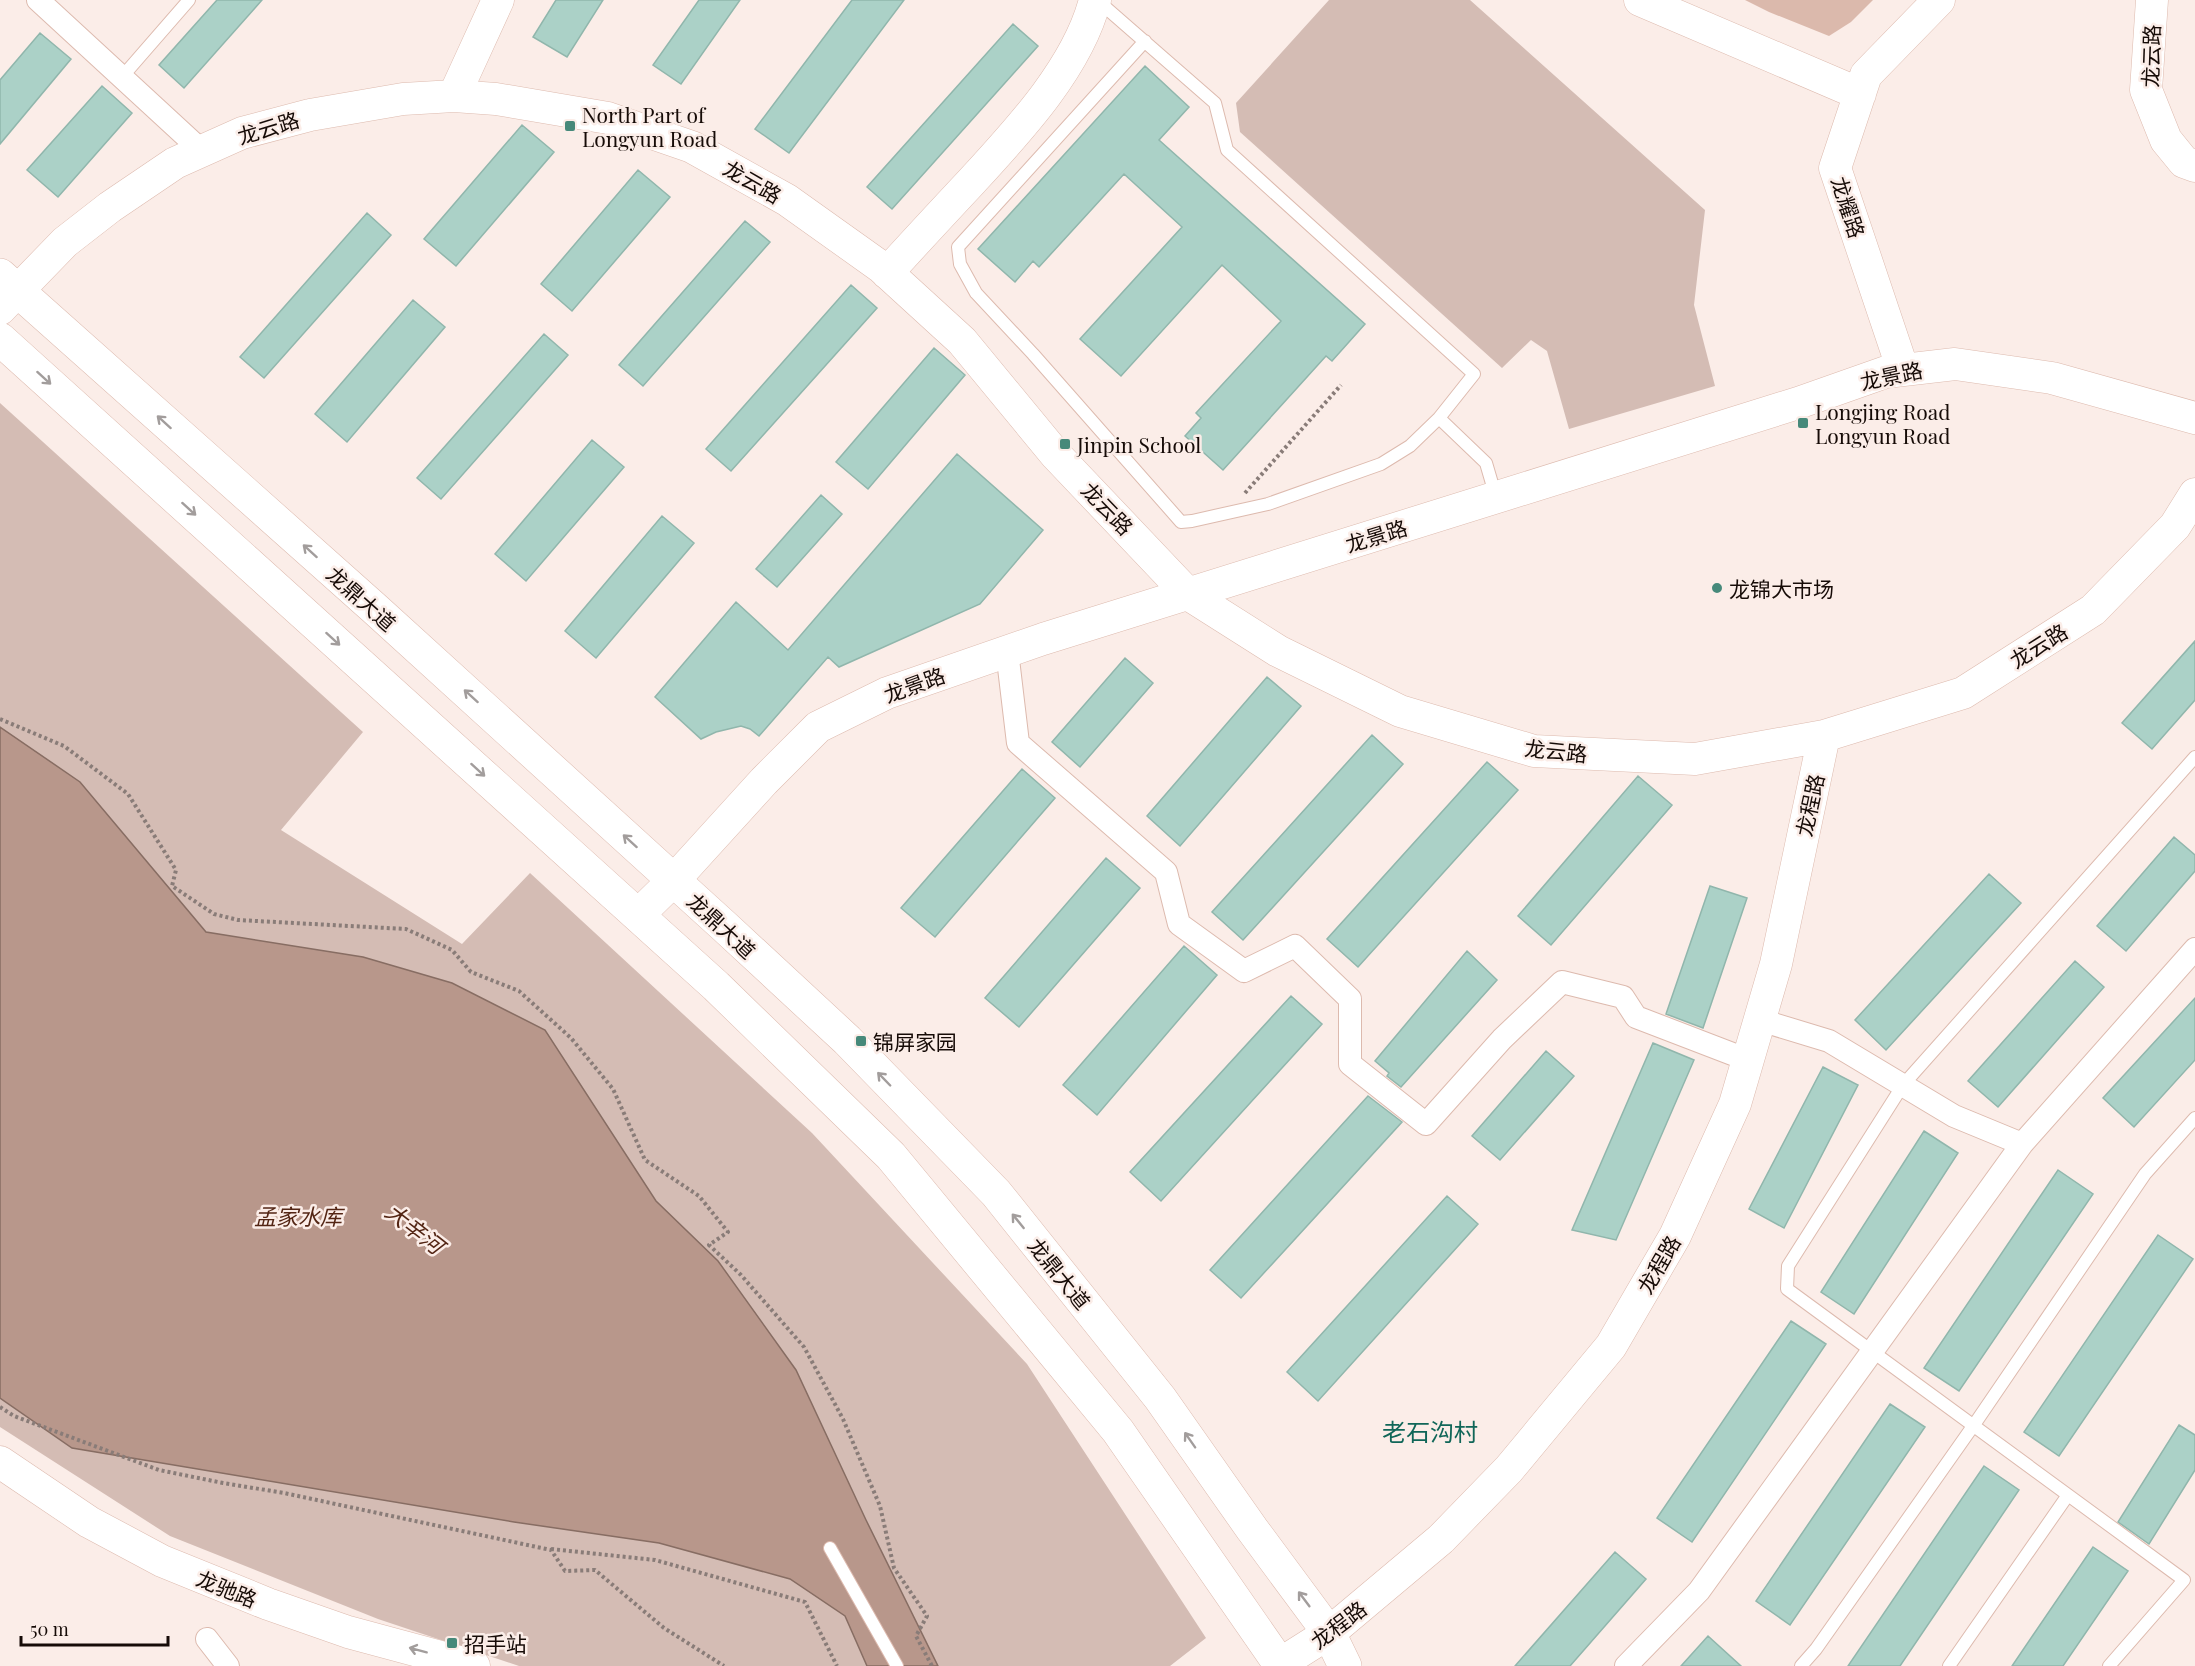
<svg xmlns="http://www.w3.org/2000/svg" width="2195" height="1666" font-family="'Playfair Display','Noto Sans SC',serif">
	<rect width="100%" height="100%" fill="#fbede8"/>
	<path fill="#d4bcb4" d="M 1329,0 L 1470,0 L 1705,210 L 1694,305 L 1715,386 L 1569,429 L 1547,351 L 1531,340 L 1502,368 L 1240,132 L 1236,103 Z
		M 0,403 L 363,732 L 281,830 L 462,944 L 530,873 L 812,1133 L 1027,1364 L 1206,1638 L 1170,1666 L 519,1666 L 378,1619 L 170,1536 L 0,1427 Z"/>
	<path fill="#dbb9ac" d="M 1745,0 L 1873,0 L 1851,22 L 1829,36 L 1769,12 Z"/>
	<path fill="#b8978b" stroke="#876d63" stroke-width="1.5" d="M 0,727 L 80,782 L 206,932 L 363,957 L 452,983 L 545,1030 L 656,1201 L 718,1261 L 796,1370 L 866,1520 L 938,1666 L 867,1666 L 845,1616 L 790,1579 L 659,1543 L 514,1522 L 72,1448 L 0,1398 Z"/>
	<path fill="#abd1c7" stroke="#90b6ac" stroke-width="1.5" d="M 217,0 L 262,0 L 184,88 L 159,65 Z
		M 556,0 L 603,0 L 567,57 L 533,37 Z
		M 699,0 L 740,0 L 681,84 L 653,65 Z
		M 852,0 L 904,0 L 789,153 L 755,129 Z
		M 1013,24 L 1038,46 L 892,209 L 867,187 Z
		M 40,33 L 71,59 L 0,144 L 0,80 Z
		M 1145,66 L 1189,107 L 1159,140 L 1365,324 L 1332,361 L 1326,356 L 1223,470 L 1185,436 L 1201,418 L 1196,413 L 1281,321 L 1222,265 L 1121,376 L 1080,339 L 1182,227 L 1124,174 L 1039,267 L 1033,261 L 1015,282 L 978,249 Z
		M 102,86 L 132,113 L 58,197 L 27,170 Z
		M 522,125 L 554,152 L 456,266 L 424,239 Z
		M 638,170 L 670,197 L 572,311 L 541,284 Z
		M 367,213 L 391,235 L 264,378 L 240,357 Z
		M 745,221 L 770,242 L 643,386 L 619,365 Z
		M 851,285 L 877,308 L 731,471 L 706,449 Z
		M 413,300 L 445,327 L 347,442 L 315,414 Z
		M 544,334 L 568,355 L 441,499 L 417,478 Z
		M 934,348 L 965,375 L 868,489 L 836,462 Z
		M 592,440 L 624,467 L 526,581 L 495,554 Z
		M 957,454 L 1043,530 L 980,604 L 839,667 L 828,657 L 759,736 L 750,729 L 741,726 L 716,732 L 701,739 L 655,697 L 736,602 L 788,650 Z
		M 821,495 L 842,514 L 777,587 L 756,569 Z
		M 662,516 L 694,543 L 596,658 L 565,631 Z
		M 2195,641 L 2195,700 L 2152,749 L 2122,723 Z
		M 1125,658 L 1153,683 L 1080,767 L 1052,742 Z
		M 1267,677 L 1301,706 L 1180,846 L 1147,816 Z
		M 1372,735 L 1403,764 L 1243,940 L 1212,912 Z
		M 1487,762 L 1518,790 L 1358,967 L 1327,939 Z
		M 1022,769 L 1055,798 L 935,937 L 901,908 Z
		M 1638,776 L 1672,805 L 1551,945 L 1518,916 Z
		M 2174,837 L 2195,855 L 2195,871 L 2126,951 L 2097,926 Z
		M 1106,858 L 1140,888 L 1019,1027 L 985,998 Z
		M 1989,874 L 2021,903 L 1886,1050 L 1855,1020 Z
		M 1710,886 L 1747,898 L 1703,1028 L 1666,1014 Z
		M 1184,946 L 1217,975 L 1097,1115 L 1063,1085 Z
		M 1467,951 L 1497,980 L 1401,1087 L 1387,1076 L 1389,1073 L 1375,1061 Z
		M 2075,961 L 2104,987 L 1998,1107 L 1968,1081 Z
		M 1291,996 L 1322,1024 L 1161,1201 L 1130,1172 Z
		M 2195,998 L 2195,1060 L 2134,1127 L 2103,1098 Z
		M 1653,1043 L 1694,1060 L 1616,1240 L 1572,1230 Z
		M 1546,1051 L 1574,1076 L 1500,1160 L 1472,1136 Z
		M 1823,1067 L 1858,1085 L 1784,1228 L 1749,1209 Z
		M 1368,1096 L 1402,1122 L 1241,1298 L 1210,1270 Z
		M 1924,1131 L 1958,1153 L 1854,1314 L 1821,1292 Z
		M 2058,1170 L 2093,1194 L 1959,1391 L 1924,1368 Z
		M 1447,1196 L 1478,1224 L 1318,1401 L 1287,1372 Z
		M 2158,1235 L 2193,1259 L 2059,1456 L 2024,1432 Z
		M 1791,1321 L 1826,1344 L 1692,1542 L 1657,1518 Z
		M 1890,1404 L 1925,1427 L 1790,1625 L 1756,1601 Z
		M 2179,1425 L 2195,1435 L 2195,1470 L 2149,1544 L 2118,1522 Z
		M 1984,1466 L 2019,1490 L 1900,1666 L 1848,1666 Z
		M 2093,1547 L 2128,1571 L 2063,1666 L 2012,1666 Z
		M 1615,1552 L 1646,1579 L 1570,1666 L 1515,1666 Z
		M 1708,1636 L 1741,1666 L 1681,1666 Z"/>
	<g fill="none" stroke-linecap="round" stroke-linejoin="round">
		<g stroke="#ddbaae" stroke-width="14">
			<path id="lane" d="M 1097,0 L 1215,103 L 1227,150 L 1474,374 L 1439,418 L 1486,463 L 1496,497
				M 1145,41 L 958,247 L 960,264 L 976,293 L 1033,354 L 1181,522 L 1192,521 L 1268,504 L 1381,464 L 1410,446 L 1439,418
				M 122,77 L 189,0
				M 830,1548 L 897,1666
				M 1801,1666 L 1816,1649 L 1978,1419 L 2145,1174 L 2195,1118
				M 1949,1666 L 2068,1495
				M 2109,1666 L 2184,1580 L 1787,1289 L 1788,1266 L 1903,1085 L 2195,757"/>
		</g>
		<g stroke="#ddbaae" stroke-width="24">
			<path id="street" d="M 38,0 L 202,151
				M 1007,651 L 1018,743 L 1166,872 L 1179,924 L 1244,971 L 1295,946 L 1350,999 L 1350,1064 L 1426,1124 L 1502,1039 L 1562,982 L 1623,997 L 1636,1017 L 1748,1060
				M 1760,1020 L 1829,1041 L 1954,1116 L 2022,1144
				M 207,1639 L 228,1666
				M 1626,1666 L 1699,1591 L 2022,1144 L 2195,949"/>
		</g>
		<g stroke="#ddbaae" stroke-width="33">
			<path id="secondary" d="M 1640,0 L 1860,94
				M 2152,0 L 2146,90 L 2166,140 L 2184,162 L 2195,166
				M 454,96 L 498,0
				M 887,273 C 915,242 943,212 972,181 C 1018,131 1078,67 1095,0
				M 0,309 L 65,242 L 110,207 L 175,163 L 242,133 L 310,115 L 403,99 L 454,96 L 496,99 L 608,118 L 692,147 L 787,200 L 881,267 L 962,341 L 1056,455 L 1188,594 L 1278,651 L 1400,711 L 1534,751 L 1695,759 L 1824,736 L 1963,693 L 2093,610 L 2175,526 L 2195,494
				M 1903,370 L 1835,168 L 1866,75 L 1939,0
				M 638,915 L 674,880 L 764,781 L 818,727 L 887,693 L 1043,639 L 1798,403 L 1886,372 L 1955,364 L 2052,378 L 2195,418
				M 0,1462 L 89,1522 L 162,1561 L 268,1604 L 348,1632 L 474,1666
				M 1280,1664 L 1329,1633 L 1441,1539 L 1509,1469 L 1611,1346 L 1675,1236 L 1735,1104 L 1776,964 L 1824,736"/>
		</g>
		<g stroke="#ddbaae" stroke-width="34">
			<path id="primary" d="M 0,275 L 374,608 L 725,927 L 847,1040 L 996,1193 L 1160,1398 L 1252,1529 L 1329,1633 L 1345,1666
				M 0,339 L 716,986 L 891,1156 L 1118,1431 L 1281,1666"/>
		</g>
		<path stroke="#897c78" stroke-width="4" stroke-dasharray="3 3" stroke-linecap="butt" d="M 1245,493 L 1341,385
			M 0,719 L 64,746 L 128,794 L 176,870 L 172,886 L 214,914 L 238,920 L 406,929 L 452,950 L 471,972 L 519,991 L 571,1038 L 613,1089 L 645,1160 L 699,1196 L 728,1232 L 709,1245 L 741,1275 L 804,1347 L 843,1419 L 880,1506 L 894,1568 L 927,1616 L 916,1636 L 932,1666
			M 0,1407 L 14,1416 L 159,1470 L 223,1483 L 284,1493 L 551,1550 L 565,1571 L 595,1570 L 664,1628 L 724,1666
			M 551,1549 L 655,1560 L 805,1602 L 837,1666"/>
		<use href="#lane" stroke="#fff" stroke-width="12"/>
		<use href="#street" stroke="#fff" stroke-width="22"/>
		<use href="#secondary" stroke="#fff" stroke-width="32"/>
		<use href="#primary" stroke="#fff" stroke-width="33"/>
	</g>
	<defs><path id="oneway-shaft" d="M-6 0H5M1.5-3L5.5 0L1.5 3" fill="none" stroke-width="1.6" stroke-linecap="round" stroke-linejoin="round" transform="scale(1.5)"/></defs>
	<g stroke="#a29d9c">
		<use href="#oneway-shaft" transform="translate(44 378) rotate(42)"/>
		<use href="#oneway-shaft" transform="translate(164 422) rotate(-138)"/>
		<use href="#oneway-shaft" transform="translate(189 509) rotate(42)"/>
		<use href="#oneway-shaft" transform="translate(310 551) rotate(-138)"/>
		<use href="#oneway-shaft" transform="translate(333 639) rotate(42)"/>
		<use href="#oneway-shaft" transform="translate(471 696) rotate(-138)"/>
		<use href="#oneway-shaft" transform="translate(478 770) rotate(42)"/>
		<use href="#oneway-shaft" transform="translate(630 841) rotate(-138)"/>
		<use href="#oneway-shaft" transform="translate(884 1079) rotate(-134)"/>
		<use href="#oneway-shaft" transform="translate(1018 1221) rotate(-129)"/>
		<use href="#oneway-shaft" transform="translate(1190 1440) rotate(-125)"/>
		<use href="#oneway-shaft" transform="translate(1304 1599) rotate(-127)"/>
		<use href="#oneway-shaft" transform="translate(418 1650) rotate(-165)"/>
	</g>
	<g fill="#46897a" stroke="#fbede8" stroke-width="2">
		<rect x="564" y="120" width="12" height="12" rx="3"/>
		<rect x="1797" y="417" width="12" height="12" rx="3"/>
		<rect x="1059" y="438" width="12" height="12" rx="3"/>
		<circle cx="1717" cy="588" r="6"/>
		<rect x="855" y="1035" width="12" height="12" rx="3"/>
		<rect x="446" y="1637" width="12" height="12" rx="3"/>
	</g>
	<g text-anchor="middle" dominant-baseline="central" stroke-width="5" stroke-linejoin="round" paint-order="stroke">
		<g font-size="21" fill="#160b07" stroke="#fbede8">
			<text transform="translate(2150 56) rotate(-88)">龙云路</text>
			<text transform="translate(268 127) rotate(-17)">龙云路</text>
			<text transform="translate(753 181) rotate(30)">龙云路</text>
			<text transform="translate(1849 207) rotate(72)">龙耀路</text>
			<text transform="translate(1891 375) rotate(-12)">龙景路</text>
			<text transform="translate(1108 508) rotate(46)">龙云路</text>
			<text transform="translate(1376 535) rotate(-17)">龙景路</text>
			<text transform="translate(362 598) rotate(42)">龙鼎大道</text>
			<text transform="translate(2038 645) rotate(-32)">龙云路</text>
			<text transform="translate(914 684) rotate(-20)">龙景路</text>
			<text transform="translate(1556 750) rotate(6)">龙云路</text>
			<text transform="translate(1809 805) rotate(-78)">龙程路</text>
			<text transform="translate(722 925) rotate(43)">龙鼎大道</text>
			<text transform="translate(1658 1264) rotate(-60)">龙程路</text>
			<text transform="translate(1060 1273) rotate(51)">龙鼎大道</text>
			<text transform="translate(227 1588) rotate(22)">龙驰路</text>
			<text transform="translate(1338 1624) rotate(-37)">龙程路</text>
		</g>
		<g font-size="21" fill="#160b07" stroke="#fbede8" text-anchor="start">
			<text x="582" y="114">North Part of<tspan x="582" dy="24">Longyun Road</tspan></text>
			<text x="1815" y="411">Longjing Road<tspan x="1815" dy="24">Longyun Road</tspan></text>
			<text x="1077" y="444">Jinpin School</text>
			<text x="1729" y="588">龙锦大市场</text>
			<text x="873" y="1041">锦屏家园</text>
			<text x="464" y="1643">招手站</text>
		</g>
		<g font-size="22" font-style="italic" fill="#532514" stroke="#fbede8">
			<text x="298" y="1216">孟家水库</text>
			<text transform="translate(415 1228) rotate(38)">大辛河</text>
		</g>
		<g font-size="24" fill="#106658" stroke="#fbede8">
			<text x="1430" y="1431">老石沟村</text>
		</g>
	</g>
	<path d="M21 1636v9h147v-9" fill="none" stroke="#160b07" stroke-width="3"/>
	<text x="30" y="1636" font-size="18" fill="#160b07" stroke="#fbede8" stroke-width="4.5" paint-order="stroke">50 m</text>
</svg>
